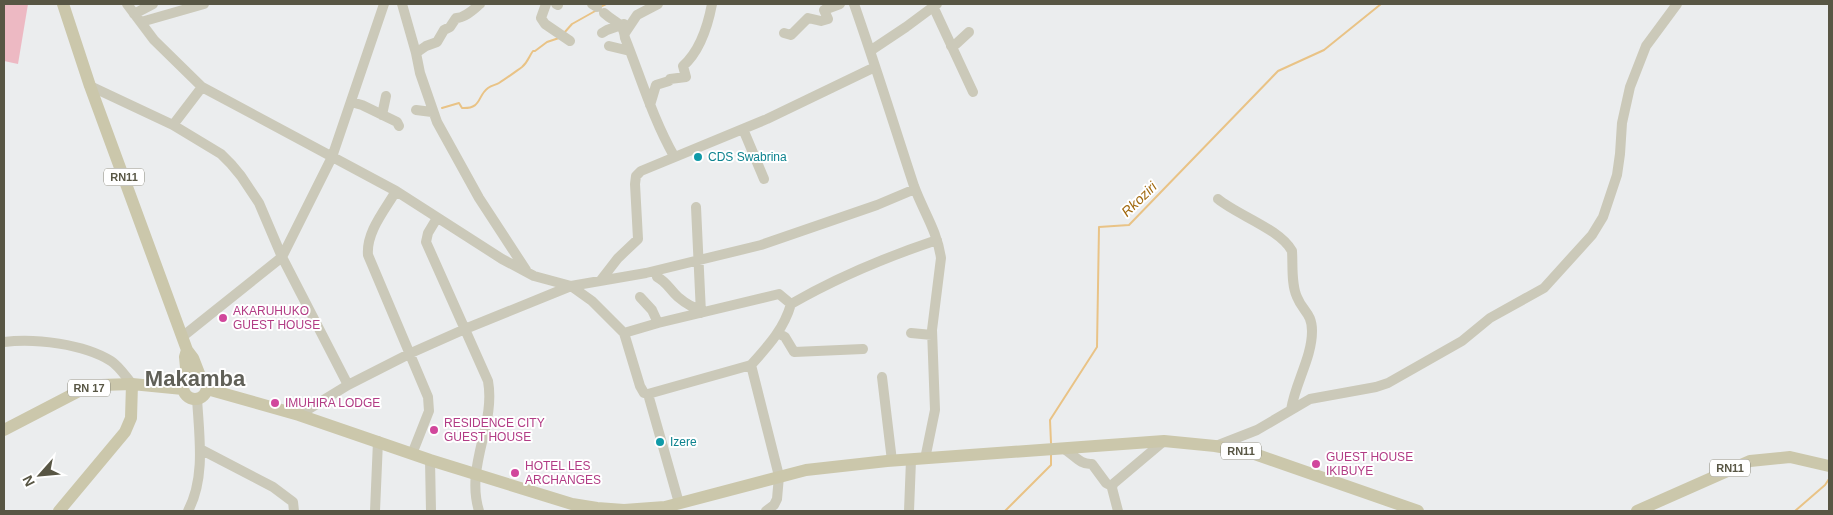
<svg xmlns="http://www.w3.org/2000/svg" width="1833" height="515" font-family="Helvetica,sans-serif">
	<rect width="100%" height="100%" fill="#ebedee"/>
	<path fill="#edb9c3" d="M 4,4 L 28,4 L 18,64 L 4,61 Z"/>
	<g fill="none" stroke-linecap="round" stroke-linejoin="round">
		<path stroke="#e9c386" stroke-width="2" d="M 600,7 L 606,4
			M 564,33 L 572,24 L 597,10
			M 442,108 L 459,103 L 462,108 C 482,109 477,96 488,88 C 492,85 496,85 499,83 C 507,78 515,72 522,67 C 528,62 529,56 533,51 L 535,51 L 547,42 L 559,38
			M 1051,443 L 1050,420 L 1097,347 L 1099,227 L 1129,225 L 1278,71 L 1324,50 L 1381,4
			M 1005,511 L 1051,465 L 1051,453
			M 1795,511 L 1825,485 L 1829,479"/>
		<path stroke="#cbc9b9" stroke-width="10" d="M 127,4 L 154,40 L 202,87 L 396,191 L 502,259 L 534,276 L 571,286 L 592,301 L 624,333 L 640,386 L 644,393 L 648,394 L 679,503
			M 402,4 L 416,53 L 420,73 L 437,122 L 479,198 L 526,270
			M 546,4 L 541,18 L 545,24 L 570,41
			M 556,4 L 558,5
			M 592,4 L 597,7
			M 854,4 C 875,64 894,125 914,186 C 923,211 937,230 941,258 L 932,330 L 935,410 L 925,459
			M 932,4 L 973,92
			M 604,13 C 616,24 623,21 625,38 C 641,78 653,119 674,156
			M 134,14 L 153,4
			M 141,22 L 204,4
			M 602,33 L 607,30 L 624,24
			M 625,33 L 637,15 L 658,4
			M 784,33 L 791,35 L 808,18 L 821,21 L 828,19 L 824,10 L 840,4
			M 609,46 L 630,51
			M 951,46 L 956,44 L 969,32
			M 870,51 L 906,27 L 937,4
			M 416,53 L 426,46 L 437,42 L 444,30 L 450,27 L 456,18 C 465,18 474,9 480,4
			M 90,86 L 173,125 L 221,154 L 231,164 L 241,176 L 259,203 L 282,257 L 348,385
			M 351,102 L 362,105 L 397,122 L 399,126
			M 650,105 L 656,85 L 669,81 L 670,79 L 686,77 L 683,66 C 700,51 708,25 712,4
			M 416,110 L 432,112
			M 382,115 L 386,96
			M 173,125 L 202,87
			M 743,129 L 764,179
			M 396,191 C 385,210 366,232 368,255 L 428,397 L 429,411 L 412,454
			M 1218,199 C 1237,215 1280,229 1292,251 C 1293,265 1291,284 1297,297 C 1303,312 1312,313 1312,331 C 1312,358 1295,383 1291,410
			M 696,207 L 701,313
			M 437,218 L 428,233 L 426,242 L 488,381 C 496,425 465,465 479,511
			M 657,277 C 667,282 670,290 678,297 C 685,303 693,308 702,310
			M 601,280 L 618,258 L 638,239 L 635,184 L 636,176 L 641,171 L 767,119 L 875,67
			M 640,297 L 652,310 L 658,323
			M 624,333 L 658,323 L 779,294 L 791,304 C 838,277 886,257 937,240
			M 778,333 L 785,337 L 794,352 L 863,349
			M 911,333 L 932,335
			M 182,337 L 282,257 L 332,157 L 384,4
			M 4,342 C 35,338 84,344 111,361 C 119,366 126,377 132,384
			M 751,365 C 768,346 784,329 791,304
			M 882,377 L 892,461
			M 648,394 L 751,365 L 779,476 L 777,499 L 774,505 L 766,511
			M 299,415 L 348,385 L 411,353 L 465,329 L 571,286 L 646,273 L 761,245 L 877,205 L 915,189
			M 1216,446 L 1257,430 L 1310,399 L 1376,387 L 1388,383 L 1462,341 L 1490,318 L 1544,288 L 1592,235 L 1603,217 L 1617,175 L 1620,154 L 1622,123 L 1630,87 L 1646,46 L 1677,4
			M 1062,448 C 1073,453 1079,465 1092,464 L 1106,483 L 1112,486
			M 200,449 L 273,487 L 293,502 L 294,511
			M 430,460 L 431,511
			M 188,511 C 206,477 199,435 197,398
			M 375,511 L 378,441
			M 909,511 L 911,460
			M 1118,511 L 1112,488 L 1113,484 L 1164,441"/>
		<path stroke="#cbc7ab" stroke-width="12" d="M 63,4 L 90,86 L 187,350 L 193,358 L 200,376
			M 187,350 L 185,357 L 187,378
			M183 387a12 12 0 1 1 24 0a12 12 0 1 1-24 0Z
			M 207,389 L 299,415 L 430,460 L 572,504 L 597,508 L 624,510 L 665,507 L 806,470 L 887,461 L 1164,441 L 1215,446 L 1249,452 L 1418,511
			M 4,430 L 83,389 L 101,385 L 132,384 L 183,389
			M 59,511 L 125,432 L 131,418 L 132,384
			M 1637,511 L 1750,461 L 1790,457 L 1829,466"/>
	</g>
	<g fill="#0f9aa8" stroke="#fff" stroke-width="2">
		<circle cx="698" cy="157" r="5"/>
		<circle cx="660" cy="442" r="5"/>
	</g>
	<g fill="#d1479c" stroke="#fff" stroke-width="2">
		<circle cx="223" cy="318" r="5"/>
		<circle cx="275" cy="403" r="5"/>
		<circle cx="434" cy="430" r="5"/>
		<circle cx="1316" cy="464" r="5"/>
		<circle cx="515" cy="473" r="5"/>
	</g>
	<g text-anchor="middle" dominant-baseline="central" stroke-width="4" stroke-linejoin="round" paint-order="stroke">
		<g fill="#fff" stroke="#8a897c" stroke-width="1">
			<rect x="104" y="168.5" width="40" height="17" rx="4"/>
			<rect x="68" y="379.5" width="42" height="17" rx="4"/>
			<rect x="1221" y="442.5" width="40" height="17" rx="4"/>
			<rect x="1710" y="459.5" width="40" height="17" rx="4"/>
		</g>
		<g font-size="11" font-weight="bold" fill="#585644">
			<text x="124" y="177">RN11</text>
			<text x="89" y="388">RN 17</text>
			<text x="1241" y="451">RN11</text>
			<text x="1730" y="468">RN11</text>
		</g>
		<g font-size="12" fill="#0d838f" stroke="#fff" text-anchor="start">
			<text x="708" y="157">CDS Swabrina</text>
			<text x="670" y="442">Izere</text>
		</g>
		<g font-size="12" fill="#b23c85" stroke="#fff" text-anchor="start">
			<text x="233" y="311">AKARUHUKO<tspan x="233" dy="14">GUEST HOUSE</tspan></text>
			<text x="285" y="403">IMUHIRA LODGE</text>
			<text x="444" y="423">RESIDENCE CITY<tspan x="444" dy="14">GUEST HOUSE</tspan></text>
			<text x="1326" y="457">GUEST HOUSE<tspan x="1326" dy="14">IKIBUYE</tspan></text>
			<text x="525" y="466">HOTEL LES<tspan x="525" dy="14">ARCHANGES</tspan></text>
		</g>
		<g font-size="14" font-style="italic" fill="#a1690e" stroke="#fff">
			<text transform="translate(1139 199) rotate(-44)">Rkoziri</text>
		</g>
		<g font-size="22" font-weight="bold" fill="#606058" stroke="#fff">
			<text x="195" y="378">Makamba</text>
		</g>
	</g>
	<rect width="1833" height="515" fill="none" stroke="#585644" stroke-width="10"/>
	<g transform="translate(40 475) rotate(243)" stroke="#ffffff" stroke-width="4" paint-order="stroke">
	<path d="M0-4L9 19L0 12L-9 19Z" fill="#585644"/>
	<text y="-8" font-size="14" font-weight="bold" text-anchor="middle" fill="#585644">N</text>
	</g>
</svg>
